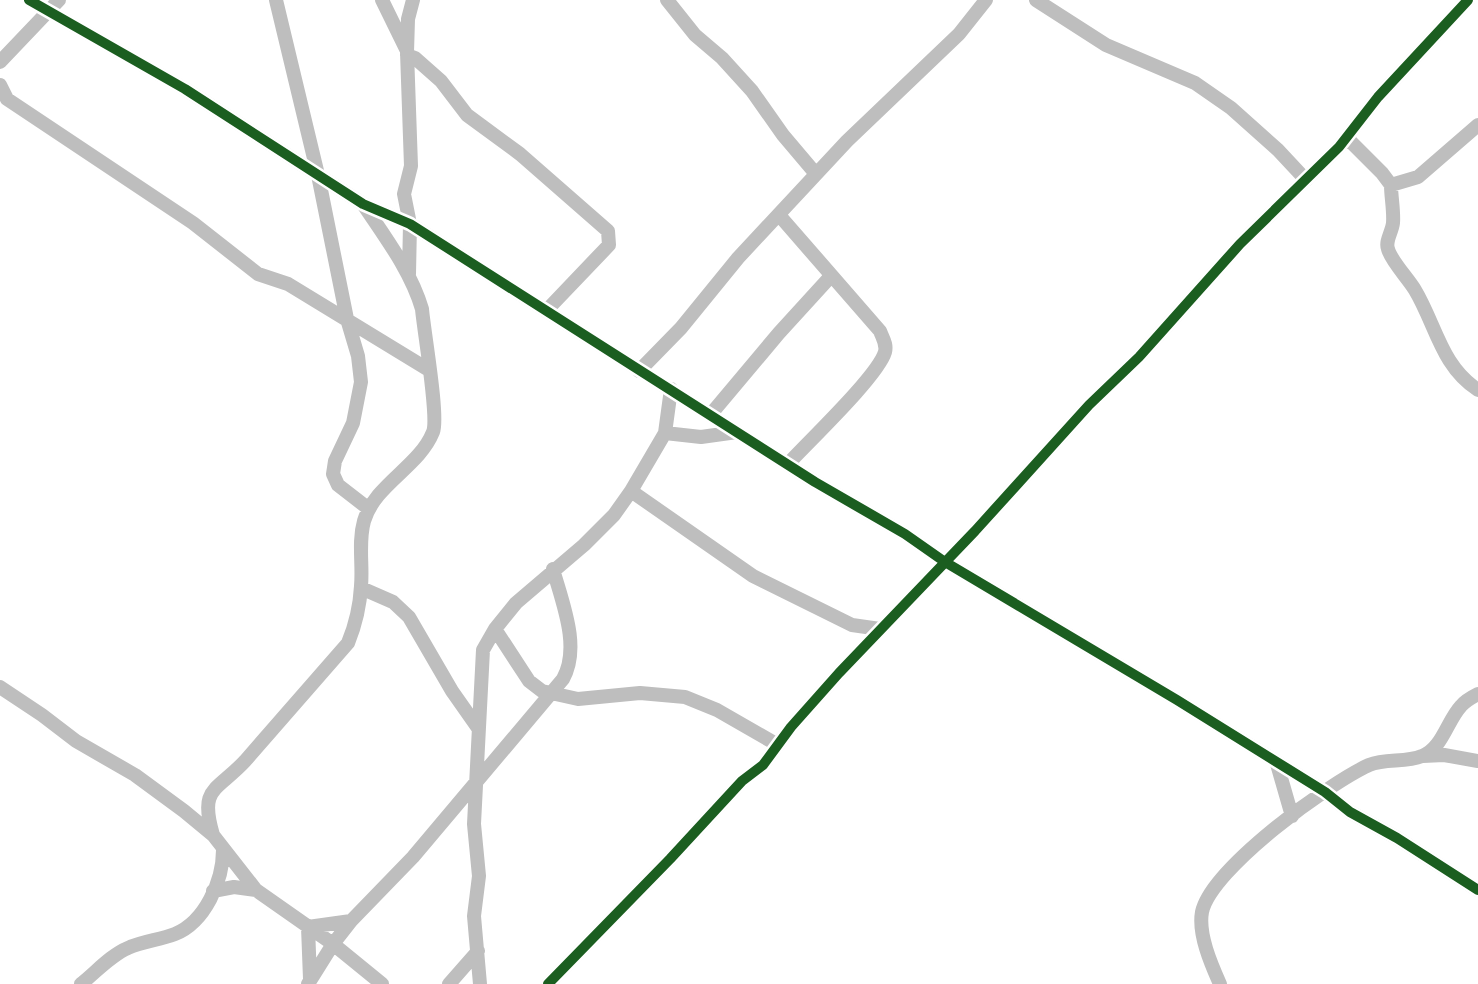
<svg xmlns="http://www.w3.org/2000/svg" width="1478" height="984" font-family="Inter,sans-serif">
	<rect width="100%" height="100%" fill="#fff"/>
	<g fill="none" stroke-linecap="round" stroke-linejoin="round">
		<path stroke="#bebebe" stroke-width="14" d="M 29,0 L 185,89 L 363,204 L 410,224 L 815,482 L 905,534 L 945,562 L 1177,700 L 1325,792 L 1350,812 L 1397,838 L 1478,890
			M 276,0 L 318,175 L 347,319 L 358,356 L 361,382 L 353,423 L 335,461 L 333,474 L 338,485 L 369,509
			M 382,0 L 406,49
			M 667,0 L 695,35 L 722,58 L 752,91 L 783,135 L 816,174
			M 1036,0 L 1106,45 L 1195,83 L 1231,108 L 1278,150 L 1306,180
			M 407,55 L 415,58 L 441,81 L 467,115 L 520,154 L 608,231 L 609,245 L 546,311
			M 0,62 L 59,0
			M 0,85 L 7,99 L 193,223 L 258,274 L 288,284 L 429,370
			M 1347,138 L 1382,173 L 1391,185 L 1418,177 L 1478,125
			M 1391,185 C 1391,197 1394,211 1393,223 C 1392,232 1385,241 1388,249 C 1391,261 1408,278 1415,290 C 1436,325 1441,366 1478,390
			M 779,215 L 880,331 C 883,339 887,344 885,352 C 878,376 808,442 788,464
			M 409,274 L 410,224 L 404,194 L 411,166 L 407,52 L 408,19 L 413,0
			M 639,371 L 681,328 L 738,258 L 847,141 L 959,34 L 986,0
			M 711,414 L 779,333 L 831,276
			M 665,433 L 701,437 L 737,432
			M 631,491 L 753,576 L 852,625 L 880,629
			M 361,588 L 393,602 L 409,617 L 452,691 L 478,728
			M 495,629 L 529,681 L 542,691 L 578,699 L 640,693 L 685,697 L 717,710 L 778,745
			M 0,687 L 42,715 L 76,741 L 135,775 L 184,811 L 213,835 L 256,890 L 333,944 L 382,984
			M 1423,756 L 1444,755 L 1478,761
			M 1277,764 L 1292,816
			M 213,835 C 199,787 216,792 245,761 L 348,643 C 355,626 360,605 361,586 C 363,565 358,542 364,521 C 375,484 419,467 433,432 C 439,417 424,332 422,309 C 411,271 385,237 363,204
			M 213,891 L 234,887 L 256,890
			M 310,979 L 308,927 L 351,921
			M 81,984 C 96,972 111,955 128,948 C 143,941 160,940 175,934 C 205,922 223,881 223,850
			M 308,984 L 333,944 L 351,921 L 413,857 L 563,679 C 581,647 562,602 553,569
			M 449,984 L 478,951
			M 480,984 L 474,916 L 479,876 L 474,824 L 483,650 L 495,629 L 516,603 L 584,545 L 614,515 L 631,491 L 665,433 L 671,389
			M 548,984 L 670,859 L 742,781 L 763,765 L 791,727 L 839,673 L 975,531 L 1089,405 L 1139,357 L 1240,244 L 1339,147 L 1378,97 L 1468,0
			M 1220,984 C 1211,964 1198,934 1202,912 C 1211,869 1329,783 1369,765 C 1386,758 1405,763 1422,756 C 1442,749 1447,721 1461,706 C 1465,701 1472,697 1478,694"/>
		<g stroke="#fff" stroke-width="15">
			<path id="cycleway" d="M 29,0 L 185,89 L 363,204 L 410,224 L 815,482 L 905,534 L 945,562 L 1177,700 L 1325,792 L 1350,812 L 1397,838 L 1478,890
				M 548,984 L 670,859 L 742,781 L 763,765 L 791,727 L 839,673 L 975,531 L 1089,405 L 1139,357 L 1240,244 L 1339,147 L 1378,97 L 1468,0"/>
		</g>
		<use href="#cycleway" stroke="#1b5e20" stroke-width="10"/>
	</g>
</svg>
